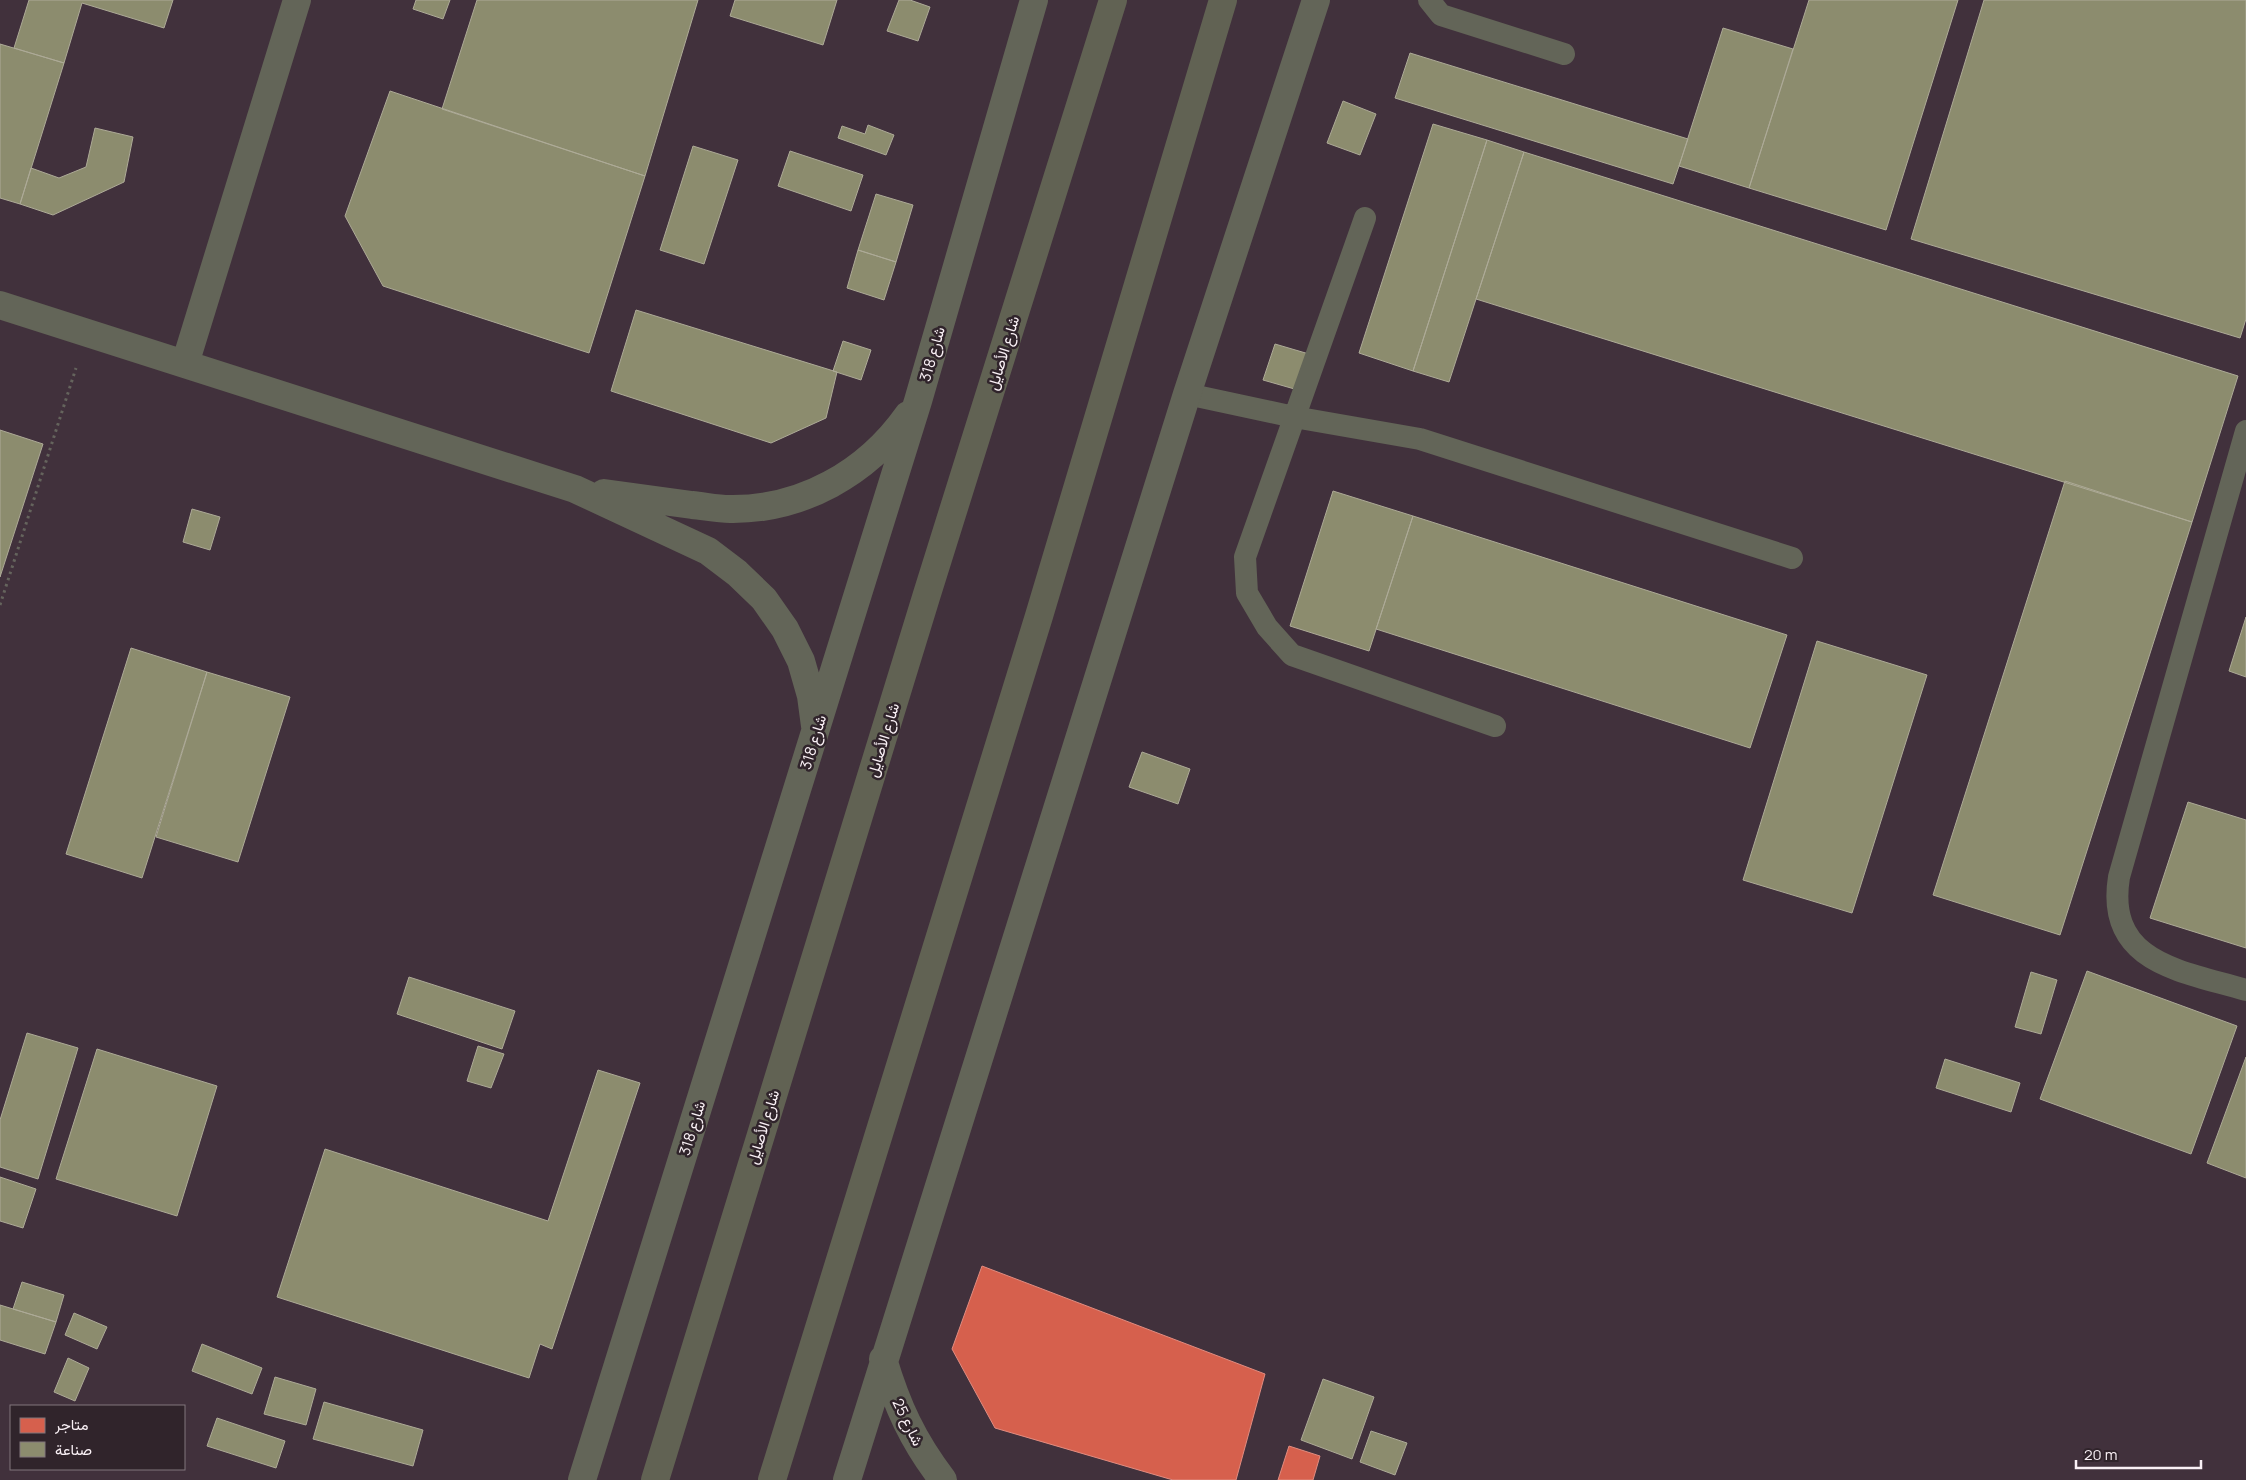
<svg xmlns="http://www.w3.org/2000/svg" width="2246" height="1480" font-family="Manrope,Vazirmatn,sans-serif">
	<rect width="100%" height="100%" fill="#373034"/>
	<path fill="#41313c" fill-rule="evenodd" d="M 0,0 L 2246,0 L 2246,1480 L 0,1480 ZM 11,1406 L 184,1406 L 184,1469 L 11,1469 Z"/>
	<path fill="#d6604d" stroke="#e18c80" d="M 982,1266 L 1265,1374 L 1236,1480 L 1173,1480 L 995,1428 L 952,1349 Z
		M 1289,1446 L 1320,1456 L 1313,1480 L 1278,1480 Z"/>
	<path fill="#8c8c6e" stroke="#adaa97" d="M 29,0 L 173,0 L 164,28 L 82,3 L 64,63 L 14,48 Z
		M 416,0 L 450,0 L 443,19 L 413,9 Z
		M 477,0 L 698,0 L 645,176 L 442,109 Z
		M 735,0 L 837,0 L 823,45 L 730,16 Z
		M 899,0 L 910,0 L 930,7 L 918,41 L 887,31 Z
		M 1809,0 L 1958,0 L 1886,230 L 1749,188 Z
		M 1984,0 L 2246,0 L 2246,319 L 2240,338 L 1911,239 Z
		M 1723,28 L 1793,49 L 1749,188 L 1679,166 Z
		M 0,44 L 64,63 L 20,204 L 0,198 Z
		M 1410,53 L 1688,139 L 1673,184 L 1395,98 Z
		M 390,91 L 645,176 L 589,353 L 383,286 L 345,216 Z
		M 1343,101 L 1376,114 L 1360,155 L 1327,143 Z
		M 1433,124 L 1487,140 L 1413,371 L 1359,353 Z
		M 868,125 L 894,135 L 886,155 L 838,138 L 842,126 L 865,134 Z
		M 95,128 L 133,137 L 124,182 L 53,215 L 20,204 L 31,168 L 59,178 L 86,167 Z
		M 1487,140 L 1524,152 L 1449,382 L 1413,371 Z
		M 693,146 L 738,160 L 704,264 L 660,250 Z
		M 790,151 L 863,175 L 851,211 L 778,186 Z
		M 1524,152 L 2238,376 L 2192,522 L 1476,299 Z
		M 876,194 L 913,205 L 896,262 L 858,250 Z
		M 858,250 L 896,262 L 884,300 L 847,288 Z
		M 636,310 L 837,372 L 826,418 L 771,443 L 611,391 Z
		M 843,341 L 871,350 L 861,380 L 833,371 Z
		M 1275,344 L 1309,354 L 1298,390 L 1263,380 Z
		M 0,430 L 43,444 L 0,577 Z
		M 2065,481 L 2192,522 L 2060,935 L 1933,895 Z
		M 1333,491 L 1413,516 L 1369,651 L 1290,626 Z
		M 192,509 L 220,517 L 210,550 L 183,542 Z
		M 1413,516 L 1787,635 L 1750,748 L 1376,629 Z
		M 2246,617 L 2246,677 L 2229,671 Z
		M 1817,641 L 1927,675 L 1852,913 L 1743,880 Z
		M 131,648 L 207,672 L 142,878 L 66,854 Z
		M 207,672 L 290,697 L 238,862 L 156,837 Z
		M 1142,752 L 1190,769 L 1178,804 L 1129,787 Z
		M 2188,802 L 2246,820 L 2246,948 L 2150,918 Z
		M 2087,971 L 2237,1026 L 2191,1154 L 2040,1099 Z
		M 2031,972 L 2057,980 L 2041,1034 L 2015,1027 Z
		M 409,977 L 515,1011 L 502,1049 L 397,1014 Z
		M 27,1033 L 78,1048 L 38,1179 L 0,1167 L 0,1120 Z
		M 478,1046 L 504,1054 L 491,1088 L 467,1081 Z
		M 97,1049 L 217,1086 L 177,1216 L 56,1179 Z
		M 2246,1057 L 2246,1178 L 2207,1163 Z
		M 1945,1059 L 2020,1083 L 2011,1112 L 1936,1088 Z
		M 598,1070 L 640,1083 L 552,1349 L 540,1344 L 529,1378 L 277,1297 L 325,1149 L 548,1221 Z
		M 0,1177 L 36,1189 L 23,1228 L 0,1221 Z
		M 22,1282 L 64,1295 L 56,1322 L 13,1309 Z
		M 0,1305 L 56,1322 L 45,1354 L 0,1340 Z
		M 74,1313 L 107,1327 L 97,1349 L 65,1335 Z
		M 202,1344 L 262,1368 L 252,1394 L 192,1371 Z
		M 68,1358 L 89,1368 L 75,1401 L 54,1392 Z
		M 275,1377 L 316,1389 L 306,1425 L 264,1414 Z
		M 1323,1379 L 1374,1397 L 1352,1459 L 1301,1440 Z
		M 324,1402 L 423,1430 L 413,1466 L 313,1439 Z
		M 217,1418 L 285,1441 L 276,1468 L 207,1446 Z
		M 1371,1431 L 1407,1443 L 1395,1475 L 1360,1462 Z"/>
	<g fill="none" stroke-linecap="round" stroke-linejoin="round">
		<path stroke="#65645d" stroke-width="3" stroke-dasharray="2.5 4" stroke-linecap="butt" d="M 0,605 L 76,368"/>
		<path stroke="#636558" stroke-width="22" d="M 1429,0 L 1441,15 L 1564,54
			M 1365,218 L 1245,557 L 1247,593 L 1267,627 L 1292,655 L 1495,726
			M 1187,394 L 1294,417 L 1420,439 L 1792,558
			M 2246,431 L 2119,877 C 2105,964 2183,971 2246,990"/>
		<path stroke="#636558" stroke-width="28" d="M 0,305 L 575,489 L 708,551 L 737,573 L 764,599 L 785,629 L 801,661 L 811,696 L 815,726
			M 185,364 L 297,0
			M 604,493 C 633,497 662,501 692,505 C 704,506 717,509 730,509 C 802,510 867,473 908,415
			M 883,1359 C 897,1406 913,1441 943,1480
			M 582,1480 L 918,401 L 1034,0
			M 847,1480 L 1187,394 L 1316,0"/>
		<path stroke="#616253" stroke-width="28" d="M 655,1480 L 927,594 L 1113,0
			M 772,1480 L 1039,616 L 1223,0"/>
	</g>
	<g text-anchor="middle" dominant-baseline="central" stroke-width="5" stroke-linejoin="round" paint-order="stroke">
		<g font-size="15" fill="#faf1f6" stroke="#30242b">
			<text transform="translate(1003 353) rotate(-73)">شارع الأصايل</text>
			<text transform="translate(932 354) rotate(-74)">شارع 318</text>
			<text transform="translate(883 740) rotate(-73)">شارع الأصايل</text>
			<text transform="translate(813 742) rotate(-73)">شارع 318</text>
			<text transform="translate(763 1127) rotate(-73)">شارع الأصايل</text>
			<text transform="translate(692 1128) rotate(-73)">شارع 318</text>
			<text transform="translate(908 1422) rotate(64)">شارع 25</text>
		</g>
	</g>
	<rect x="10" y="1405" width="175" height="65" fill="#30242b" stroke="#81767c"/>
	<rect x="20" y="1418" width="25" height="15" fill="#d6604d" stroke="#81767c"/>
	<text x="55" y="1430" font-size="15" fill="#faf1f6">متاجر</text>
	<rect x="20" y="1442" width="25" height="15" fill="#8c8c6e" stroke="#81767c"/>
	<text x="55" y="1455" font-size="15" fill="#faf1f6">صناعة</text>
	<path d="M2076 1460v8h125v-8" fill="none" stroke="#faf1f6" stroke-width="2.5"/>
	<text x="2084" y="1460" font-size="15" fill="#faf1f6" stroke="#30242b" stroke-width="4" paint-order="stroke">20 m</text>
</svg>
